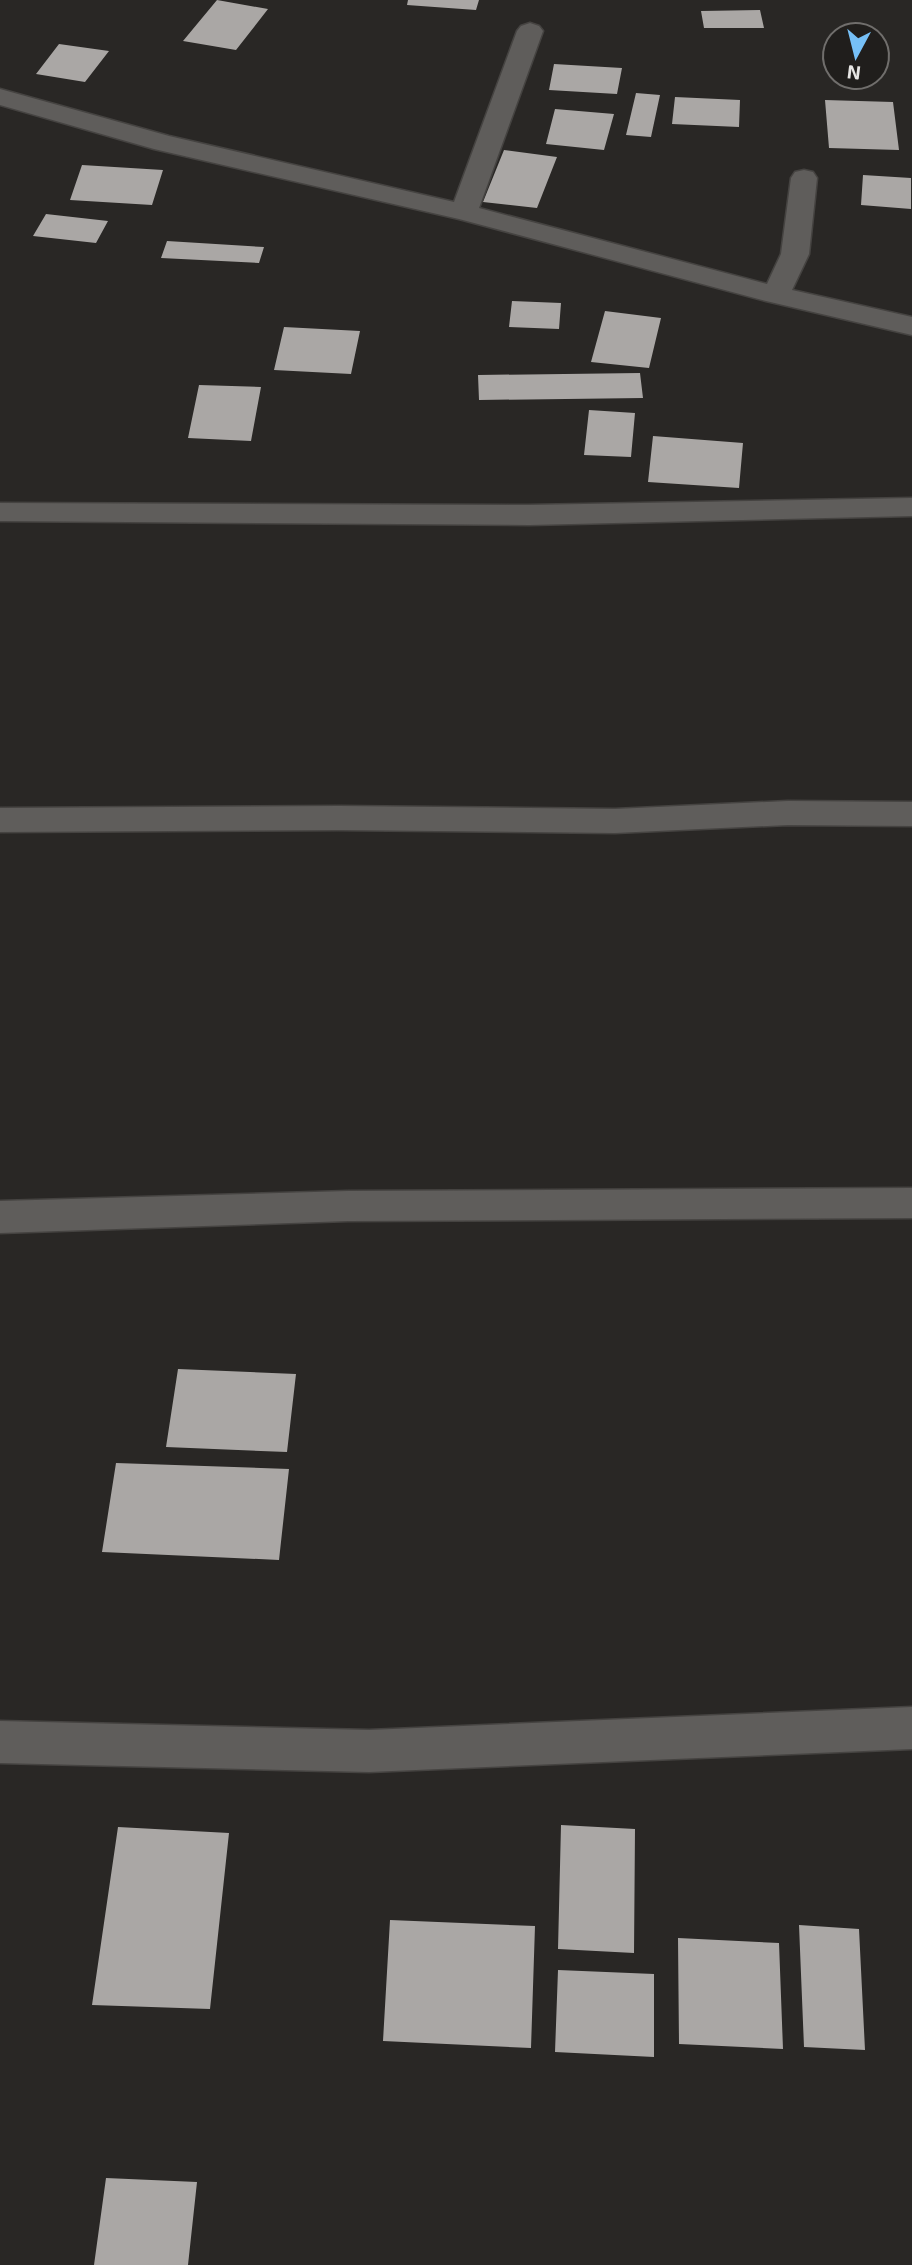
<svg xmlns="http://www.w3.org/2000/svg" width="912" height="2265" font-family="'Exo 2',sans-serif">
	<rect width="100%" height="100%" fill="#292725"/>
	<path fill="#aaa7a5" d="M 217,0 L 268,9 L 236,50 L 183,41 Z
		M 408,0 L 479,0 L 476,10 L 407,5 Z
		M 760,10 L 764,28 L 704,28 L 701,11 Z
		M 59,44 L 109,51 L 85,82 L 36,74 Z
		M 554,64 L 622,68 L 617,94 L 549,90 Z
		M 636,93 L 660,95 L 651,137 L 626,135 Z
		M 675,97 L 740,100 L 739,127 L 672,124 Z
		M 825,100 L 893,102 L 899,150 L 829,148 Z
		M 555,109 L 614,114 L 604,150 L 546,144 Z
		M 504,150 L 557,157 L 537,208 L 483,202 Z
		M 82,165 L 163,170 L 152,205 L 70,200 Z
		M 863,175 L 911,178 L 911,209 L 861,205 Z
		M 46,214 L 108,221 L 96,243 L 33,236 Z
		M 167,241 L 264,247 L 259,263 L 161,258 Z
		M 512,301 L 561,303 L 559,329 L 509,327 Z
		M 605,311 L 661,318 L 649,368 L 591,362 Z
		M 284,327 L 360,331 L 351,374 L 274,370 Z
		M 640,373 L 643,398 L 479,400 L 478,375 Z
		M 199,385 L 261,387 L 251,441 L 188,438 Z
		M 589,410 L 635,413 L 631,457 L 584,455 Z
		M 653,436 L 743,443 L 739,488 L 648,482 Z
		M 178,1369 L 296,1374 L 287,1452 L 166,1447 Z
		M 116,1463 L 289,1469 L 279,1560 L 102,1552 Z
		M 561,1825 L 635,1829 L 634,1953 L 558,1949 Z
		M 118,1827 L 229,1833 L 210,2009 L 92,2005 Z
		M 390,1920 L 535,1926 L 531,2048 L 383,2041 Z
		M 799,1925 L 859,1929 L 865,2050 L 804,2047 Z
		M 678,1938 L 779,1943 L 783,2049 L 679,2044 Z
		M 558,1970 L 654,1974 L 654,2057 L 555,2052 Z
		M 106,2178 L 197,2182 L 188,2265 L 94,2265 Z"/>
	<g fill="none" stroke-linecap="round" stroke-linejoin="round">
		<g stroke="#454341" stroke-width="3">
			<path id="street" d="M 530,23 L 539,26 L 543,31 L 479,208 L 767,284 L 781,254 L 791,178 L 795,172 L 804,170 L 813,172 L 817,178 L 809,254 L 792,290 L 912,317 L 912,335 L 766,301 L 459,219 L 154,149 L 0,105 L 0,89 L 169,136 L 454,202 L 517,31 L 521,26 Z
				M 912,498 L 912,516 L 529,525 L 0,521 L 0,503 L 529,505 Z
				M 788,801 L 912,802 L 912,826 L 788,825 L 615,833 L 339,830 L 0,832 L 0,808 L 339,806 L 615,809 Z
				M 912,1188 L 912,1218 L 348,1221 L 0,1233 L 0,1201 L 348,1191 Z
				M 912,1707 L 912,1749 L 369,1772 L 0,1763 L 0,1721 L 369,1730 Z"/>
		</g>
		<use href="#street" fill="#5f5d5b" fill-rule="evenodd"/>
	</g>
	<g transform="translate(856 56) rotate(187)"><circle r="33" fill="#201e1c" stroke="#706e6c" stroke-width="2"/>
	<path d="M0-5L12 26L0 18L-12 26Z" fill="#76c0f7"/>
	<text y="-10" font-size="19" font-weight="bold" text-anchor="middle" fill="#e7e6e4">N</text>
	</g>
</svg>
